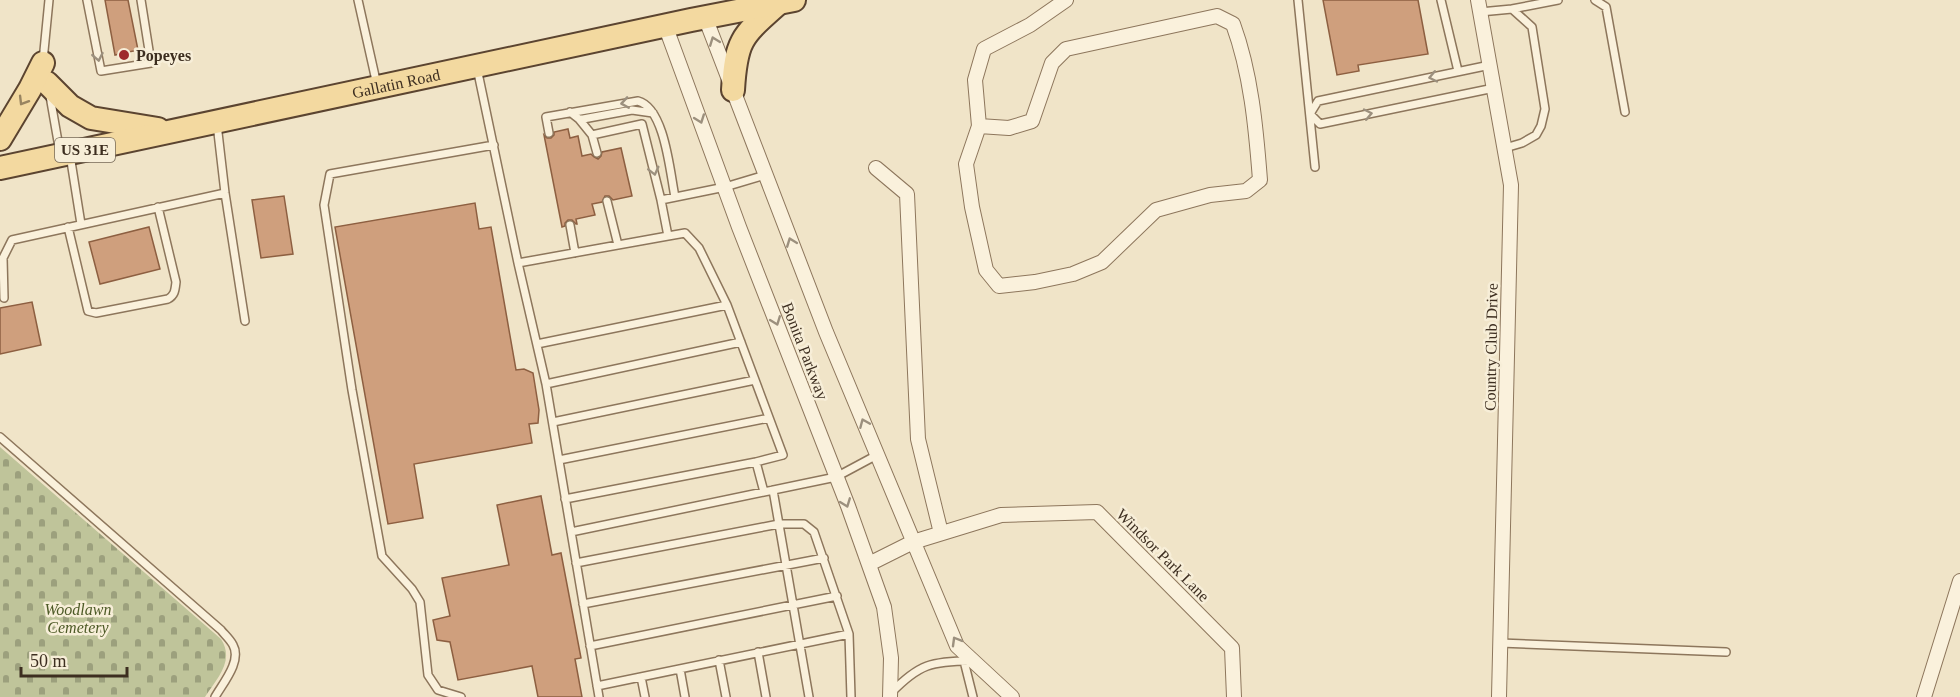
<svg xmlns="http://www.w3.org/2000/svg" width="1960" height="697" font-family="Georgia,serif">
	<defs>
		<pattern id="cemetery-stones" width="16" height="16" patternUnits="userSpaceOnUse" patternTransform="scale(1.5)"><rect width="16" height="16" fill="#bfc49a"/><path d="M2 7V4a2 2 0 0 1 4 0v3zM10 15v-3a2 2 0 0 1 4 0v3z" fill="#9ca07d"/></pattern>
	</defs>
	<rect width="100%" height="100%" fill="#f0e4c8"/>
	<path fill="url(#cemetery-stones)" d="M 0,447 L 221,639 C 235,661 217,678 205,697 L 0,697 Z"/>
	<path fill="#cf9f7d" stroke="#8d5f41" stroke-width="1.5" d="M 105,0 L 128,0 L 138,50 L 115,55 Z
		M 1323,0 L 1418,0 L 1428,54 L 1358,65 L 1359,71 L 1337,75 Z
		M 568,129 L 570,138 L 578,136 L 582,156 L 591,154 L 594,157 L 598,159 L 601,156 L 602,152 L 621,148 L 632,196 L 613,200 L 609,196 L 605,196 L 602,202 L 592,204 L 595,215 L 576,219 L 577,224 L 576,224 L 572,220 L 568,220 L 565,223 L 565,226 L 562,227 L 544,135 L 547,138 L 551,138 L 554,135 L 554,132 Z
		M 284,196 L 293,254 L 261,258 L 252,200 Z
		M 475,203 L 479,229 L 491,227 L 516,370 L 524,369 L 533,373 L 539,410 L 538,423 L 529,424 L 532,443 L 414,464 L 423,518 L 388,524 L 335,227 Z
		M 149,227 L 160,269 L 100,284 L 89,242 Z
		M 32,302 L 41,345 L 0,354 L 0,308 Z
		M 541,496 L 552,555 L 561,553 L 581,658 L 575,659 L 582,697 L 538,697 L 532,666 L 458,680 L 450,642 L 437,640 L 433,620 L 450,616 L 442,578 L 509,565 L 497,505 Z"/>
	<g fill="none" stroke-linecap="round" stroke-linejoin="round">
		<g stroke="#8d765c" stroke-width="10">
			<path id="service" d="M 87,0 L 101,71 L 151,63 L 141,0
				M 358,0 L 377,85
				M 1298,0 L 1315,167
				M 1441,0 L 1458,71
				M 1595,0 L 1606,7 L 1625,112
				M 1512,9 L 1558,0
				M 1480,12 L 1512,9 L 1532,27 L 1545,109 L 1541,126 L 1536,135 L 1522,143 L 1505,148
				M 43,61 L 49,0
				M 1490,65 L 1318,101 L 1310,114 L 1320,124 L 1494,88
				M 477,68 L 518,263 L 546,384 L 599,697
				M 50,96 L 60,153
				M 570,112 L 579,119 L 583,119 L 632,110 L 653,113
				M 579,119 L 592,135 L 597,153
				M 217,124 L 225,193 L 245,321
				M 549,133 L 546,117 L 638,101 C 665,108 670,173 675,197
				M 592,135 L 642,124 L 661,200 L 668,236 L 685,233 L 699,248 L 727,305 L 783,455 L 756,462 L 764,492
				M 70,155 L 81,224
				M 661,200 L 725,187 L 765,175
				M 607,201 L 618,245
				M 570,225 L 575,253
				M 68,227 L 88,311 L 96,313 L 168,299 C 175,295 175,290 176,282 L 158,207
				M 518,263 L 668,236
				M 4,298 L 3,258 L 12,240 L 225,193
				M 537,344 L 727,305
				M 546,384 L 741,342
				M 553,422 L 755,380
				M 0,437 L 221,630 C 224,634 230,639 233,645 C 242,661 223,683 215,697
				M 559,460 L 769,418
				M 773,490 L 809,697
				M 565,499 L 756,462
				M 571,532 L 836,477 L 877,455
				M 576,563 L 779,524 L 804,524 L 814,532 L 849,634 L 851,697
				M 583,604 L 824,558
				M 1500,643 L 1726,652
				M 590,646 L 837,596
				M 758,652 L 766,697
				M 719,660 L 726,697
				M 964,661 L 973,697
				M 680,669 L 685,697
				M 641,677 L 645,697
				M 597,686 L 849,634
				M 891,693 C 919,664 932,661 971,661
				M 461,697 L 438,690 L 428,675 L 420,602 L 412,589 L 382,556 L 352,390 L 324,205 L 330,174 L 494,145"/>
		</g>
		<g stroke="#8d765c" stroke-width="16">
			<path id="minor" d="M 1478,0 L 1511,185 L 1499,697
				M 705,17 L 826,332 L 957,646 L 1012,697
				M 665,25 L 739,227 L 848,506 L 884,607 L 891,658 L 890,697
				M 979,126 L 1009,128 L 1032,121 L 1052,63 L 1066,49 L 1217,16 L 1233,24 C 1251,73 1256,128 1260,180 L 1246,191 L 1210,195 L 1156,210 L 1102,262 L 1073,274 L 1035,282 L 999,286 L 986,270 L 972,207 L 966,164 L 979,126 L 975,80 L 984,49 L 1030,25 L 1066,0
				M 876,168 L 907,194 L 918,439 L 941,533
				M 869,564 L 913,542 L 1001,515 L 1097,512 L 1232,648 L 1234,697
				M 1924,697 L 1960,581"/>
		</g>
		<g stroke="#5b4430" stroke-width="26">
			<g id="primary">
				<path d="M 47,83 L 70,106 L 91,118 L 158,129"/>
				<path d="M 733,90 C 736,39 742,36 779,3"/>
				<path d="M 0,139 L 30,89 L 43,63"/>
				<path id="s1" d="M 0,168 L 691,20 L 794,0"/>
			</g>
		</g>
		<use href="#service" stroke="#faf1dc" stroke-width="7"/>
		<use href="#minor" stroke="#faf1dc" stroke-width="14"/>
		<use href="#primary" stroke="#f3d9a0" stroke-width="22"/>
	</g>
	<defs><path id="oneway-chevron" d="M-2-3.5L2.5 0L-2 3.5" fill="none" stroke-width="1.6" stroke-linecap="round" stroke-linejoin="round" transform="scale(1.5)"/></defs>
	<g stroke="#9c907e">
		<use href="#oneway-chevron" transform="translate(714 41) rotate(-111)"/>
		<use href="#oneway-chevron" transform="translate(98 57) rotate(79)"/>
		<use href="#oneway-chevron" transform="translate(1433 77) rotate(168)"/>
		<use href="#oneway-chevron" transform="translate(625 103) rotate(171)"/>
		<use href="#oneway-chevron" transform="translate(1368 114) rotate(-12)"/>
		<use href="#oneway-chevron" transform="translate(700 119) rotate(70)"/>
		<use href="#oneway-chevron" transform="translate(654 171) rotate(76)"/>
		<use href="#oneway-chevron" transform="translate(791 242) rotate(-111)"/>
		<use href="#oneway-chevron" transform="translate(776 321) rotate(69)"/>
		<use href="#oneway-chevron" transform="translate(864 423) rotate(-113)"/>
		<use href="#oneway-chevron" transform="translate(846 503) rotate(69)"/>
		<use href="#oneway-chevron" transform="translate(956 641) rotate(-120)"/>
	</g>
	<use stroke="#988460" href="#oneway-chevron" transform="translate(23 101) rotate(121)"/>
	<circle fill="#9e2a2b" stroke="#f7eed8" stroke-width="2" cx="124" cy="55" r="6"/>
	<g text-anchor="middle" dominant-baseline="central" stroke-width="5" stroke-linejoin="round" paint-order="stroke">
		<rect fill="#f7eed8" stroke="#756857" stroke-width="1.5" x="55" y="138" width="60" height="24" rx="4.5"/>
		<g font-size="15" font-weight="bold" fill="#3d2e20">
			<text x="85" y="150">US 31E</text>
		</g>
		<g font-size="16" font-weight="bold" fill="#3d2e20" stroke="#f7eed8" text-anchor="start">
			<text x="136" y="55">Popeyes</text>
		</g>
		<g font-size="16" fill="#3d2e20" stroke="#f7eed8">
			<text stroke="none"><textPath href="#s1" startOffset="405">Gallatin Road</textPath></text>
			<text transform="translate(1491 347) rotate(-89)">Country Club Drive</text>
			<text transform="translate(805 351) rotate(69)">Bonita Parkway</text>
			<text transform="translate(1163 555) rotate(45)">Windsor Park Lane</text>
		</g>
		<g font-size="16" font-style="italic" fill="#4d5a26" stroke="#f7eed8">
			<text x="78" y="609">Woodlawn<tspan x="78" dy="18">Cemetery</tspan></text>
		</g>
	</g>
	<path d="M21 667v9h106v-9" fill="none" stroke="#3d2e20" stroke-width="3"/>
	<text x="30" y="667" font-size="18" fill="#3d2e20" stroke="#f7eed8" stroke-width="4.5" paint-order="stroke">50 m</text>
</svg>
